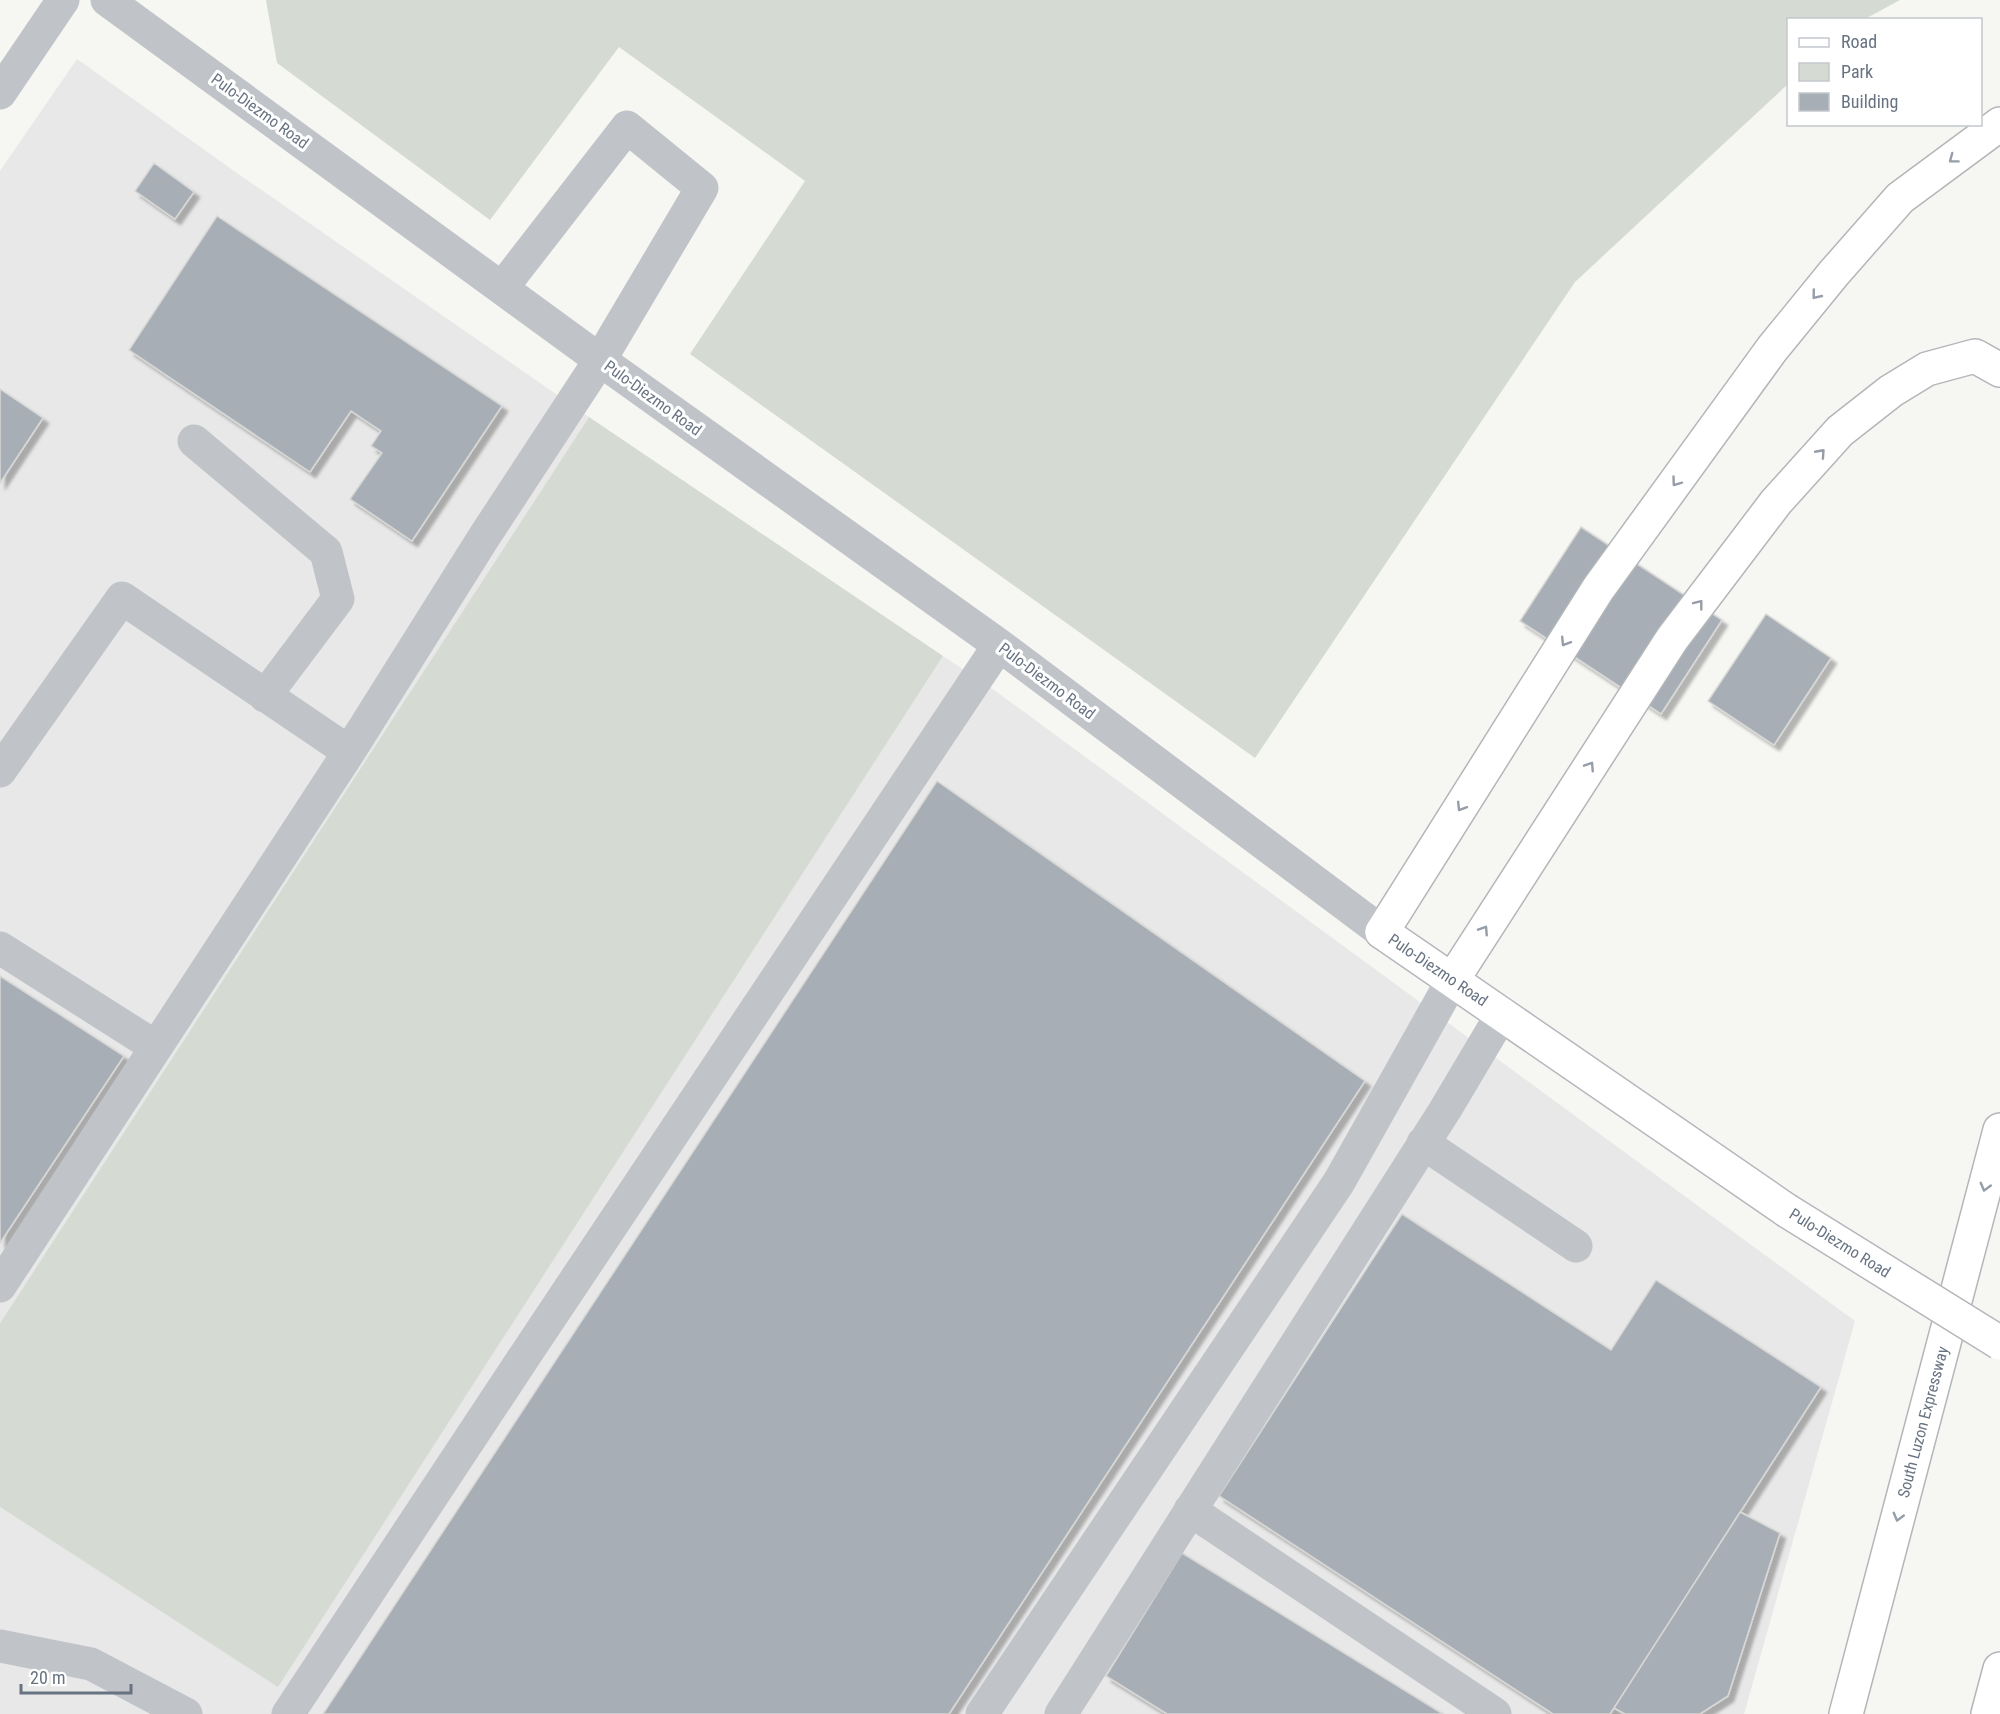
<svg xmlns="http://www.w3.org/2000/svg" width="2000" height="1714" font-family="'Roboto Condensed',sans-serif">
	<defs>
		<filter id="shadow"><feDropShadow dx="5.5" dy="5.5" stdDeviation="1.5" flood-color="#0004"/></filter>
	</defs>
	<rect width="100%" height="100%" fill="#f6f6f3"/>
	<path fill="#e7e8e7" d="M 77,59 L 234,171 L 589,417 L 0,1323 L 0,171 Z
		M 943,656 L 994,690 L 1855,1321 L 1744,1714 L 0,1714 L 0,1507 L 278,1686 Z"/>
	<path fill="#d5dbd3" d="M 266,0 L 1900,0 L 1865,19 L 1788,20 L 1788,84 L 1575,282 L 1255,758 L 690,354 L 805,181 L 619,47 L 490,220 L 277,63 Z
		M 589,417 L 943,656 L 278,1687 L 0,1507 L 0,1323 Z"/>
	<path fill="#a8aeb5" stroke="#d7d8d6" stroke-width="1.5" filter="url(#shadow)" d="M 154,163 L 194,192 L 175,219 L 135,191 Z
		M 217,216 L 502,406 L 412,541 L 350,499 L 382,453 L 371,446 L 381,431 L 351,411 L 310,472 L 129,350 Z
		M 0,389 L 43,418 L 0,483 Z
		M 1581,527 L 1722,620 L 1661,714 L 1520,621 Z
		M 1766,614 L 1831,658 L 1774,745 L 1708,701 Z
		M 937,781 L 1365,1081 L 949,1714 L 323,1714 Z
		M 0,976 L 124,1056 L 0,1243 Z
		M 1402,1214 L 1611,1350 L 1656,1280 L 1821,1387 L 1610,1714 L 1553,1714 L 1219,1496 Z
		M 1740,1512 L 1780,1533 L 1728,1696 L 1700,1714 L 1625,1714 L 1614,1708 Z
		M 1182,1553 L 1443,1714 L 1167,1714 L 1106,1676 Z"/>
	<g fill="none" stroke-linecap="round" stroke-linejoin="round">
		<g stroke="#b4b7bb" stroke-width="36">
			<path id="major" d="M 1382,932 L 1786,1210"/>
		</g>
		<g stroke="#b3b6b9" stroke-width="36">
			<path id="highway" d="M 1382,932 L 1598,589 L 1772,349 L 1834,273 L 1900,198 L 2000,124
				M 1453,979 L 1672,639 L 1776,502 L 1840,431 L 1891,391 L 1927,369 L 1975,356 L 2000,370
				M 1846,1714 L 2000,1130
				M 1988,1714 L 2000,1669"/>
		</g>
		<path stroke="#c0c3c7" stroke-width="33" d="M 107,0 L 600,360 L 999,645 L 1382,932
			M 0,93 L 63,0
			M 194,441 L 326,552 L 338,599 L 265,696
			M 0,771 L 122,598 L 349,752
			M 0,948 L 156,1047
			M 1423,1143 L 1576,1246
			M 0,1286 L 349,752 L 484,537 L 600,360 L 702,188 L 627,127 L 502,288
			M 1190,1510 L 1495,1714
			M 0,1646 L 91,1664 L 186,1714
			M 288,1714 L 526,1354 L 999,645
			M 982,1714 L 1339,1182 L 1453,979
			M 1061,1714 L 1445,1110 L 1502,1014"/>
		<use href="#major" stroke="#fff" stroke-width="33"/>
		<use href="#highway" stroke="#fff" stroke-width="33"/>
		<g stroke="#b4b7bb" stroke-width="36" stroke-linecap="butt">
			<path id="major-bridge" d="M 1786,1210 L 2000,1343"/>
		</g>
		<use href="#major-bridge" stroke="#fff" stroke-width="33"/>
	</g>
	<defs><path id="oneway-chevron" d="M-2-3.5L2.5 0L-2 3.5" fill="none" stroke-width="1.6" stroke-linecap="round" stroke-linejoin="round" transform="scale(1.5)"/></defs>
	<g stroke="#959da8">
		<use href="#oneway-chevron" transform="translate(1953 159) rotate(143)"/>
		<use href="#oneway-chevron" transform="translate(1816 295) rotate(129)"/>
		<use href="#oneway-chevron" transform="translate(1821 453) rotate(-48)"/>
		<use href="#oneway-chevron" transform="translate(1676 482) rotate(126)"/>
		<use href="#oneway-chevron" transform="translate(1699 604) rotate(-52)"/>
		<use href="#oneway-chevron" transform="translate(1565 642) rotate(122)"/>
		<use href="#oneway-chevron" transform="translate(1590 766) rotate(-57)"/>
		<use href="#oneway-chevron" transform="translate(1461 807) rotate(122)"/>
		<use href="#oneway-chevron" transform="translate(1484 930) rotate(-57)"/>
		<use href="#oneway-chevron" transform="translate(1985 1187) rotate(105)"/>
		<use href="#oneway-chevron" transform="translate(1898 1517) rotate(105)"/>
	</g>
	<g text-anchor="middle" dominant-baseline="central" stroke-width="6" stroke-linejoin="round" paint-order="stroke">
		<g font-size="16" fill="#687382" stroke="#fff">
			<text transform="translate(260 111) rotate(36)">Pulo-Diezmo Road</text>
			<text transform="translate(653 398) rotate(36)">Pulo-Diezmo Road</text>
			<text transform="translate(1047 681) rotate(37)">Pulo-Diezmo Road</text>
			<text transform="translate(1438 970) rotate(34)">Pulo-Diezmo Road</text>
			<text transform="translate(1840 1243) rotate(32)">Pulo-Diezmo Road</text>
			<text transform="translate(1923 1422) rotate(-75)">South Luzon Expressway</text>
		</g>
	</g>
	<rect x="1787" y="18" width="195" height="108" fill="#ffffff" stroke="#c3c7cd" stroke-width="1.5"/>
	<rect x="1799" y="38" width="30" height="9" fill="#ffffff" stroke="#c3c7cd" stroke-width="1.5"/>
	<text x="1841" y="48" font-size="18" fill="#687382">Road</text>
	<rect x="1799" y="63" width="30" height="18" fill="#d5dbd3" stroke="#c3c7cd" stroke-width="1.5"/>
	<text x="1841" y="78" font-size="18" fill="#687382">Park</text>
	<rect x="1799" y="93" width="30" height="18" fill="#a8aeb5" stroke="#c3c7cd" stroke-width="1.5"/>
	<text x="1841" y="108" font-size="18" fill="#687382">Building</text>
	<path d="M21 1684v9h110v-9" fill="none" stroke="#687382" stroke-width="3"/>
	<text x="30" y="1684" font-size="18" fill="#687382" stroke="#ffffff" stroke-width="4.5" paint-order="stroke">20 m</text>
</svg>
